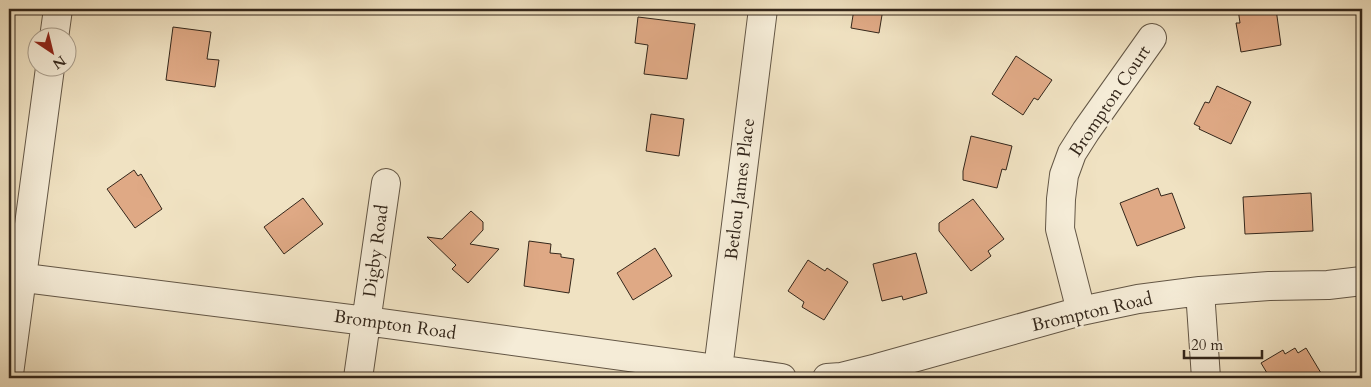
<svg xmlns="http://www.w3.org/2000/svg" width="1371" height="387" font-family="Cardo,serif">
	<rect width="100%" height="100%" fill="#f0e2c2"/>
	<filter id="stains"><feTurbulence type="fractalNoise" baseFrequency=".004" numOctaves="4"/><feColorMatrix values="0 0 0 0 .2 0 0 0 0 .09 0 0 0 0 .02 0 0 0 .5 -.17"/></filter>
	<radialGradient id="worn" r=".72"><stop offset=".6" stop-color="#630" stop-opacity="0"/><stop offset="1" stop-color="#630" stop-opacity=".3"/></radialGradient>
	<path fill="#dfa985" stroke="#34271b" d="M 854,9 L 883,9 L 879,33 L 851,28 Z
		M 1238,9 L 1276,9 L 1281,45 L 1241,52 L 1236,23 L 1240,23 Z
		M 638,17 L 695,24 L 687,79 L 644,74 L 648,45 L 635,43 Z
		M 173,27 L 211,32 L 207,59 L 219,60 L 215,87 L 166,80 Z
		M 1016,56 L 1052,80 L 1038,100 L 1034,98 L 1023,115 L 992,94 Z
		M 1217,86 L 1251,102 L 1231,144 L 1199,129 L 1200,127 L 1194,124 L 1205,102 L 1209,103 Z
		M 651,114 L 684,119 L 679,156 L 646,151 Z
		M 971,136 L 1012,146 L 1006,170 L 1002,169 L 997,188 L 963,180 L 963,171 Z
		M 134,170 L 138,176 L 141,174 L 162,209 L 135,228 L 107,189 Z
		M 1158,188 L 1161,196 L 1172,193 L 1185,228 L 1137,246 L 1120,203 Z
		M 1311,193 L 1313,231 L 1245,234 L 1243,197 Z
		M 303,198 L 323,224 L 284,254 L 264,227 Z
		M 973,199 L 1004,239 L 988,251 L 991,256 L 971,271 L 939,231 L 939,223 Z
		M 471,211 L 483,222 L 483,230 L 470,244 L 499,249 L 468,283 L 452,269 L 456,265 L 427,237 L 442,239 Z
		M 529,241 L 551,244 L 550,253 L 561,254 L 561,257 L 574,259 L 569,293 L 524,286 Z
		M 655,248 L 672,276 L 633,300 L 617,273 Z
		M 916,253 L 927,293 L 903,300 L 902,296 L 882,301 L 873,264 Z
		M 808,260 L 825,271 L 827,268 L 848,282 L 824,320 L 802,307 L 804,302 L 788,291 Z
		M 1295,348 L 1298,353 L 1306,348 L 1324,378 L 1270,378 L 1261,363 L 1283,350 L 1285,354 Z"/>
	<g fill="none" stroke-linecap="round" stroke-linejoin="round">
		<g stroke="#635645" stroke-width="30">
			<path id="minor" d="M 9,276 L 366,321 L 782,378
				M 1200,291 L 1206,378
				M 1081,311 L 1060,229 L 1061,199 L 1064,175 L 1072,153 L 1086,131 L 1152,38
				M 718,369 L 763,9
				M 358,378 L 386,183
				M 827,378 L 841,377 L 877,368 L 1081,311 L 1138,299 L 1200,291 L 1269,286 L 1328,285 L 1362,281"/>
		</g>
		<g stroke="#635645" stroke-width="30">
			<path id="tertiary" d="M 54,38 L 58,9
				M 9,374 L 50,68"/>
		</g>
		<use href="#minor" stroke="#f5ecd7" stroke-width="28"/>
		<use href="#tertiary" stroke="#f5ecd7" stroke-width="28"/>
	</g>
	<g text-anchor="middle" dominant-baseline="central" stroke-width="4.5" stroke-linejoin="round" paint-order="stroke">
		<g font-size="18" fill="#34271b" stroke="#f5ecd7">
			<text transform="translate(1110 101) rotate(-56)">Brompton Court</text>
			<text transform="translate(740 189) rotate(-83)">Betlou James Place</text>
			<text transform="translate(376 251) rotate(-82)">Digby Road</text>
			<text transform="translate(1092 312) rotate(-13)">Brompton Road</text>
			<text transform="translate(395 325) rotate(8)">Brompton Road</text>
		</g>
	</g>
	<rect width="1371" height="387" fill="none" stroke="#f0e2c2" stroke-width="30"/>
	<rect x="10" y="10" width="1351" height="367" fill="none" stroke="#34271b" stroke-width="2.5"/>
	<rect x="15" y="15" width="1341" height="357" fill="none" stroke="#34271b"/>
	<g transform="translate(52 52) rotate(145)"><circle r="24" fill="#f5ecd7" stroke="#a89d8c"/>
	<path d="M0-4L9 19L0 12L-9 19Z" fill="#8f2418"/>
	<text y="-8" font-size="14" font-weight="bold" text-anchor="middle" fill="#34271b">N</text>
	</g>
	<path d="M1184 350v8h78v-8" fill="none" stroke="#34271b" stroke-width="2.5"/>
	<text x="1191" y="350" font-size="15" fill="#34271b" stroke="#f5ecd7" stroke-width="4" paint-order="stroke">20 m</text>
	<rect width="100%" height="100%" filter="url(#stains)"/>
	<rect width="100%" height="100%" fill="url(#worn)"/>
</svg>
